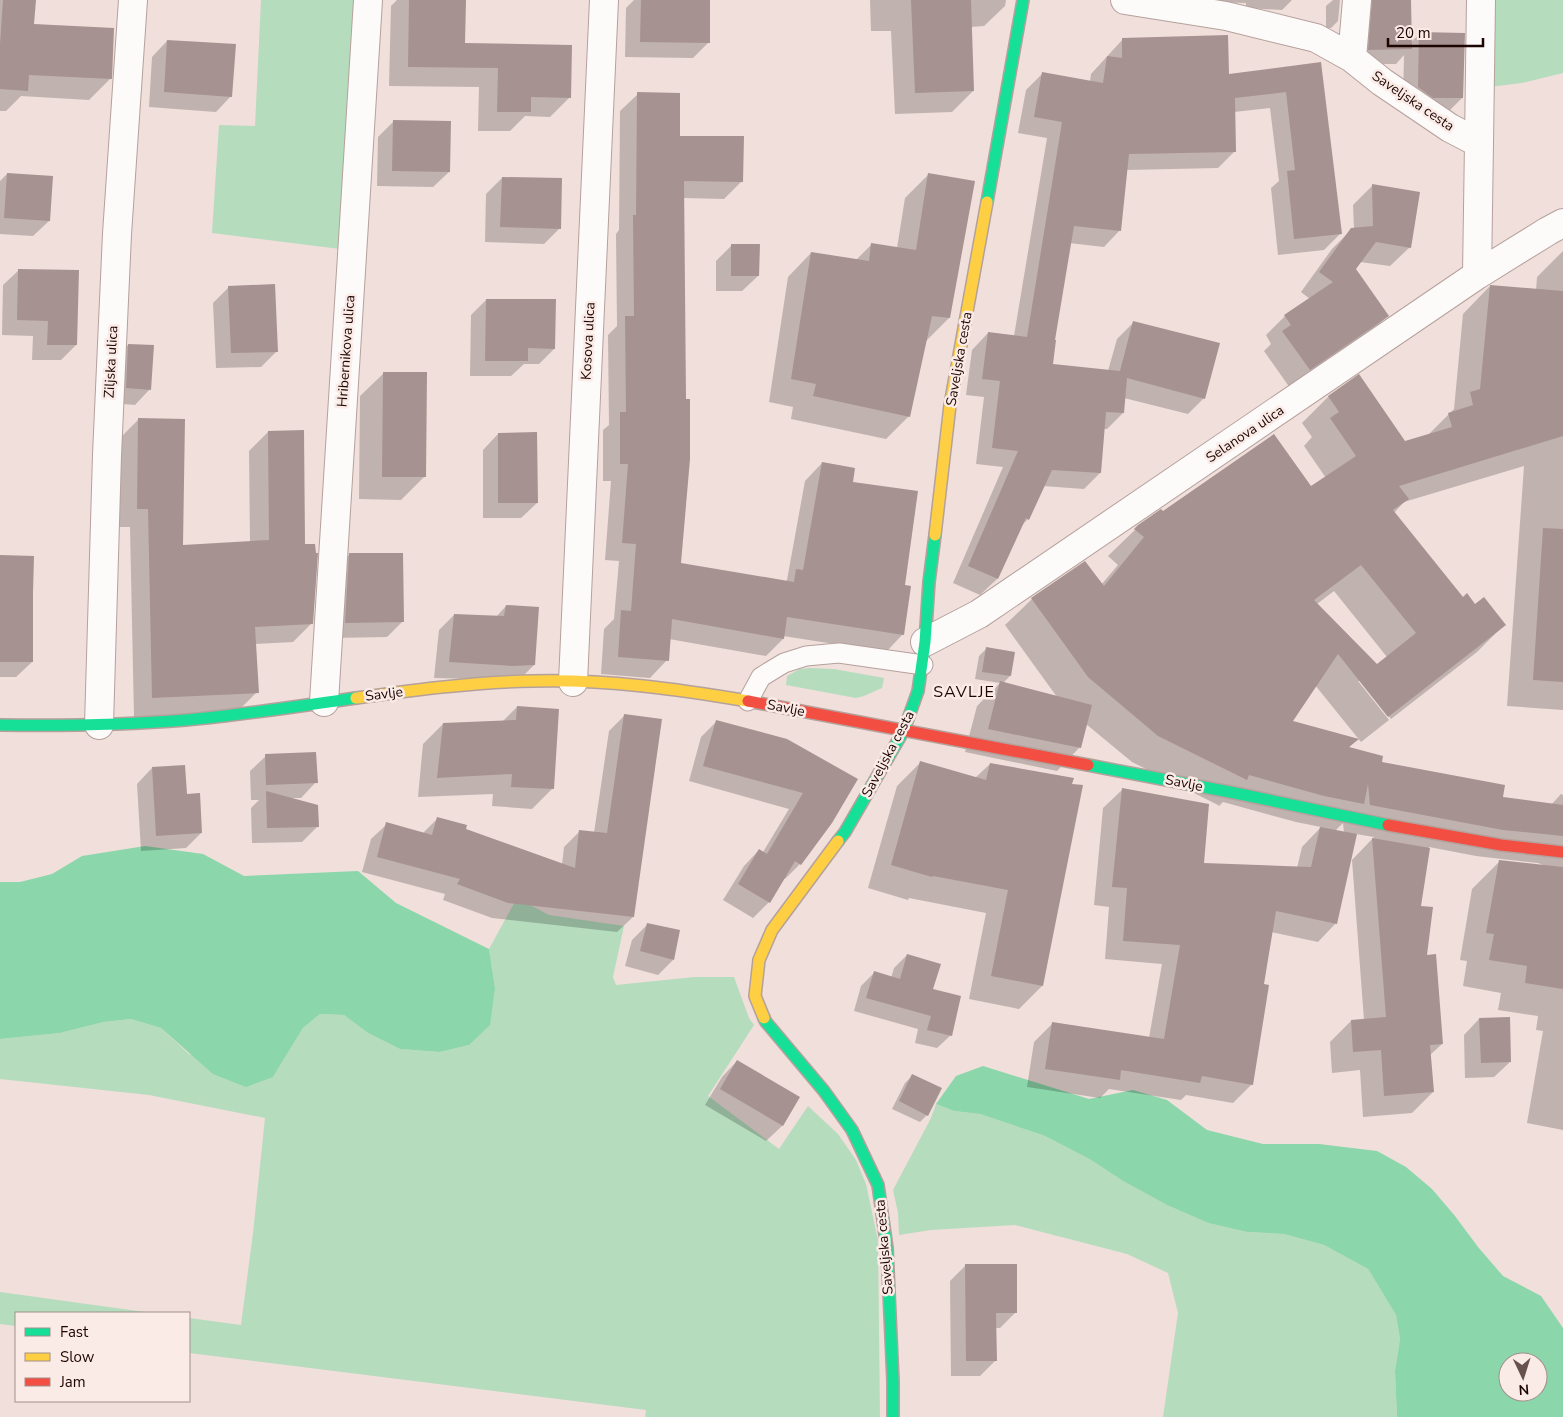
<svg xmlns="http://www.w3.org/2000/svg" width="1563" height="1417" font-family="'Nunito Sans',sans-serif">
	<rect width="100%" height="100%" fill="#f0dfdb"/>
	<path fill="#b6dcbe" d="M 261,0 L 358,0 L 340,249 L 212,233 L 219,125 L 255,126 Z
		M 1490,0 L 1563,0 L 1563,73 L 1522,83 L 1489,87 Z
		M 810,668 L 834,669 L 884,678 L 882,688 L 864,696 L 856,698 L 786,685 L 787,676 L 800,669 Z
		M 517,898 L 549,915 L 624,926 L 613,977 L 616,985 L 694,977 L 734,977 L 749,1018 L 754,1025 L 708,1096 L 779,1149 L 808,1106 L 838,1134 L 856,1160 L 866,1184 L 878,1240 L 880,1417 L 645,1417 L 646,1410 L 189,1353 L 189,1318 L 241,1325 L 253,1233 L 265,1118 L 149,1095 L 0,1079 L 0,1039 L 60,1033 L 104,1022 L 131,1019 L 161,1028 L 189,1054 L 273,1077 L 303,1028 L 320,1014 L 344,1015 L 368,1033 L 400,1049 L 440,1052 L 469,1045 L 495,988 L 489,949 Z
		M 936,1104 L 954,1111 L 980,1114 L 1045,1136 L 1091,1160 L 1123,1181 L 1167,1205 L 1208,1223 L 1247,1232 L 1284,1234 L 1324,1245 L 1368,1269 L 1396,1315 L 1400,1339 L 1395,1371 L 1397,1417 L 1163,1417 L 1178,1313 L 1168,1273 L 1127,1254 L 1015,1225 L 931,1230 L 899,1235 L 898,1213 L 893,1190 L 931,1118 Z
		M 0,1292 L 152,1313 L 16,1313 L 16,1326 L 0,1324 Z"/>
	<path fill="#8cd6ab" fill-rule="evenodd" d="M 145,846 L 203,854 L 244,876 L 358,871 L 396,903 L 489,949 L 495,988 L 490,1025 L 469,1045 L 440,1052 L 400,1049 L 368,1033 L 344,1015 L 320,1014 L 303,1028 L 273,1077 L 246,1087 L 213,1074 L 161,1028 L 131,1019 L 104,1022 L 60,1033 L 0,1039 L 0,882 L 20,882 L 52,874 L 82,856 Z
		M 983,1066 L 1089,1099 L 1133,1090 L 1167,1100 L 1207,1130 L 1263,1144 L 1319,1144 L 1377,1151 L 1406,1167 L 1432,1189 L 1455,1216 L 1478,1247 L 1503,1276 L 1541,1296 L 1563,1328 L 1563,1417 L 1397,1417 L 1395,1371 L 1400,1339 L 1396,1315 L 1368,1269 L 1324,1245 L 1284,1234 L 1247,1232 L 1208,1223 L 1167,1205 L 1123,1181 L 1091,1160 L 1045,1136 L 980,1114 L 954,1111 L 936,1104 L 956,1076 ZM 1508,1362 L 1538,1362 L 1538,1392 L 1508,1392 Z"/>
	<path fill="#0003" fill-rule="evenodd" d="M 0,0 L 34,0 L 33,25 L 113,29 L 110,79 L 89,100 L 21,96 L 6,111 L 0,111 Z
		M 397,0 L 465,0 L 464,44 L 570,97 L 550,117 L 525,116 L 510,131 L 478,131 L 479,87 L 389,86 L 391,6 Z
		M 634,0 L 709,0 L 709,42 L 693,58 L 625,57 L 626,8 Z
		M 870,0 L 1006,0 L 1005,6 L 984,26 L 971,27 L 973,91 L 952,112 L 895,114 L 891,31 L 871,31 Z
		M 1142,0 L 1292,0 L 1282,10 L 1246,8 L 1246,3 Z
		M 1333,0 L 1340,0 L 1338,21 L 1331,28 L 1326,28 L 1326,6 Z
		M 1369,0 L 1410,0 L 1411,42 L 1420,34 L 1462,98 L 1447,113 L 1403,103 L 1404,55 L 1396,64 L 1354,64 Z
		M 1123,39 L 1228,75 L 1320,63 L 1340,234 L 1324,250 L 1278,255 L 1271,188 L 1279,181 L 1270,108 L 1234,112 L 1234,152 L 1218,168 L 1126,170 L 1120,230 L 1104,247 L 1069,243 L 1053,341 L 1052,365 L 1108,371 L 1117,339 L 1134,322 L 1204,398 L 1188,414 L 1124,398 L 1123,413 L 1107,429 L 1104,429 L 1100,473 L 1084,489 L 1043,486 L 1028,519 L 1021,526 L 997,579 L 980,595 L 953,583 L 1003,467 L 976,464 L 984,397 L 966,395 L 972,350 L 988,333 L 1014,336 L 1047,138 L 1018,133 L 1026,90 L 1043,73 L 1090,82 L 1091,74 Z
		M 167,41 L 231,96 L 216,112 L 149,107 L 152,57 Z
		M 638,94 L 678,137 L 742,181 L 724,199 L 683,198 L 680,564 L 785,582 L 787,580 L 805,481 L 822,463 L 852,483 L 904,586 L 903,634 L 886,652 L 783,636 L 783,639 L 766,656 L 669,639 L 667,660 L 650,678 L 601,674 L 604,629 L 614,619 L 619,561 L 605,560 L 611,481 L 603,481 L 603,430 L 609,425 L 608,335 L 617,326 L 616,234 L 619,230 L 620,111 Z
		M 394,121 L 449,172 L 433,187 L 377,186 L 378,137 Z
		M 7,174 L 49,221 L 33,236 L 0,234 L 0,181 Z
		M 928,175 L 949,318 L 926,341 L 909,416 L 886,439 L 791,419 L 793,407 L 769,402 L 788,277 L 811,253 L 856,260 L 872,244 L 897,248 L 905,198 Z
		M 502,178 L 560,228 L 544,244 L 485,242 L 486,194 Z
		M 1372,186 L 1410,247 L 1390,266 L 1360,262 L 1355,269 L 1387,316 L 1368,335 L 1290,388 L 1264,351 L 1271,344 L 1266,335 L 1285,316 L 1310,299 L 1301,292 L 1332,249 L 1352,229 L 1354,229 L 1353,205 Z
		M 732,245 L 758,276 L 742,291 L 716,291 L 716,261 Z
		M 1563,251 L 1563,710 L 1507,706 L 1524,466 L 1404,502 L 1394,513 L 1463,598 L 1504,625 L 1477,652 L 1391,719 L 1362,681 L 1358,681 L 1389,720 L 1361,742 L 1315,685 L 1291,721 L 1357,739 L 1348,748 L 1380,763 L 1501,799 L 1551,805 L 1561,794 L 1563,795 L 1563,1130 L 1527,1123 L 1543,1031 L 1536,1030 L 1538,1016 L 1498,1010 L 1501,993 L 1463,986 L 1467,961 L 1460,960 L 1472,889 L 1499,862 L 1546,866 L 1538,863 L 1476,856 L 1429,847 L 1420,907 L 1426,956 L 1442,1044 L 1430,1055 L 1433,1092 L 1412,1113 L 1363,1117 L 1360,1070 L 1332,1073 L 1330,1042 L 1351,1021 L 1364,1020 L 1352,860 L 1374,837 L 1356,834 L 1336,923 L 1318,942 L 1271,932 L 1263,985 L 1252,1084 L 1233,1103 L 1186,1095 L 1181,1100 L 1109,1089 L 1100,1098 L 1027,1087 L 1034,1042 L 1053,1023 L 1149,1038 L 1162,964 L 1105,959 L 1109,907 L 1094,905 L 1103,808 L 1122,790 L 1203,864 L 1297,868 L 1302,847 L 1321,827 L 1296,822 L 1223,802 L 1219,806 L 1218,805 L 1132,762 L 1086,724 L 1080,747 L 1057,771 L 965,752 L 977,706 L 1000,683 L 975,679 L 979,656 L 987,648 L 1010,676 L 1003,683 L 1057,697 L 1005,625 L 1032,599 L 1101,585 L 1118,565 L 1108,556 L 1111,553 L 1139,526 L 1163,513 L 1310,488 L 1326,478 L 1304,446 L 1312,437 L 1302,423 L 1329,396 L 1405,443 L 1427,436 L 1454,409 L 1463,314 L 1489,287 L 1536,291 L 1537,277 ZM 1334,591 L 1387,657 L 1377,665 L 1317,604 ZM 1343,823 L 1344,833 L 1335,831 Z
		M 19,270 L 76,345 L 61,360 L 32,360 L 33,336 L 2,335 L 3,285 Z
		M 229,287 L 277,351 L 261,367 L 216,368 L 213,303 Z
		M 486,300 L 554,349 L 539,364 L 524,364 L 511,376 L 470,376 L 471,315 Z
		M 128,345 L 150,389 L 135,405 L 111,403 L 113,361 Z
		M 384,373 L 424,477 L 401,500 L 359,499 L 360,396 Z
		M 139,419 L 182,546 L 250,542 L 249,451 L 268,432 L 312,623 L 293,642 L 255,644 L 257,692 L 238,711 L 134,717 L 130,527 L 118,527 L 120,438 Z
		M 498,434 L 537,503 L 521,518 L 483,518 L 483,450 Z
		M 350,554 L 402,622 L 387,637 L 330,638 L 334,570 Z
		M 0,556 L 32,662 L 16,677 L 0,677 Z
		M 506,606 L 534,665 L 519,680 L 434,678 L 439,630 L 454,615 L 496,617 Z
		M 517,707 L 552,789 L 532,809 L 492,806 L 493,794 L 418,797 L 423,744 L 443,724 L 502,722 Z
		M 625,715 L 633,917 L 617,932 L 492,918 L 443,900 L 445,894 L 362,872 L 371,839 L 387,824 L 423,833 L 437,819 L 562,865 L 564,847 L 580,831 L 594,833 L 609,731 Z
		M 717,721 L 856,780 L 800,864 L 785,879 L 783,879 L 769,902 L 753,918 L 723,900 L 744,866 L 759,850 L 763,852 L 789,809 L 689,781 L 701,737 Z
		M 266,756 L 316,782 L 301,798 L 292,798 L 318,826 L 302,842 L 252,843 L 251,808 L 259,800 L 251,800 L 250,771 Z
		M 920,763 L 975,778 L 990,764 L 1042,986 L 1019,1009 L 969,999 L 986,913 L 909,898 L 908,900 L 868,888 L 897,786 Z
		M 152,768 L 186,796 L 201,833 L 186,848 L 141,851 L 137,784 Z
		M 648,924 L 673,960 L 658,975 L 625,966 L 632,940 Z
		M 907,955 L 932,990 L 951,1035 L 937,1048 L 915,1043 L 918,1029 L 854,1011 L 861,986 L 874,973 L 891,978 L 894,968 Z
		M 1479,1019 L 1510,1062 L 1494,1077 L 1465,1078 L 1464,1035 Z
		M 737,1061 L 798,1098 L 782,1126 L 766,1141 L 705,1105 L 722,1077 Z
		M 913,1075 L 927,1115 L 920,1122 L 892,1109 L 905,1083 Z
		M 966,1265 L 1016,1312 L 1000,1328 L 995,1328 L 996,1360 L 980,1376 L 951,1376 L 950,1281 Z"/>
	<path fill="#a69291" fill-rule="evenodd" d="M 3,0 L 36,0 L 34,24 L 114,28 L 112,79 L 29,75 L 28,91 L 0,89 L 0,44 Z
		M 409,0 L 466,0 L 465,43 L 572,45 L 571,98 L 531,97 L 531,112 L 497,112 L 498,68 L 408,67 Z
		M 641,0 L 710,0 L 710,43 L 640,42 Z
		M 911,0 L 971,0 L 974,91 L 915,93 Z
		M 1372,0 L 1411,0 L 1412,49 L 1368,50 Z
		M 1419,32 L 1465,33 L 1463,98 L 1433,98 L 1418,87 Z
		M 1228,35 L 1229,74 L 1321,62 L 1342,234 L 1294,239 L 1287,171 L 1295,170 L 1286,92 L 1235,98 L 1236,152 L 1129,154 L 1121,231 L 1074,226 L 1055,340 L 1056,340 L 1053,364 L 1120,371 L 1133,321 L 1220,343 L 1205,399 L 1127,378 L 1124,413 L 1106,412 L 1101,473 L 1052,470 L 1029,520 L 1026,518 L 998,579 L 968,566 L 1018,451 L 992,448 L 1000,381 L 982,379 L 988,332 L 1027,337 L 1062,122 L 1034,117 L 1042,72 L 1103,83 L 1107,56 L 1122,58 L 1122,38 Z
		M 167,40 L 236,44 L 232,97 L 164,92 Z
		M 637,92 L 680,93 L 680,136 L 744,136 L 743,182 L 684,181 L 686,399 L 690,399 L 690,459 L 681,563 L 794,582 L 796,569 L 803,570 L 822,462 L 855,468 L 853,482 L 918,491 L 905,585 L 911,586 L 904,635 L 787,617 L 784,639 L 672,619 L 669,661 L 618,657 L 621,610 L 631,611 L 636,544 L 622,543 L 628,464 L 620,464 L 620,412 L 626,412 L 625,316 L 634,316 L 633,215 L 636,215 Z
		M 393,120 L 451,121 L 450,172 L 392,171 Z
		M 7,173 L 53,176 L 50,221 L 4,218 Z
		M 928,173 L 975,181 L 950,318 L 932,316 L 910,417 L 813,396 L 816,384 L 791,379 L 811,252 L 869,261 L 871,243 L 916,250 Z
		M 502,177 L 562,178 L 561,229 L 500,227 Z
		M 1372,184 L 1420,192 L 1411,248 L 1376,242 L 1356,269 L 1389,316 L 1310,370 L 1282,331 L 1291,325 L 1284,315 L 1333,282 L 1319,272 L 1351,228 L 1373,226 Z
		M 731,244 L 760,244 L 759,276 L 731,276 Z
		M 18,269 L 79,270 L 77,345 L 47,345 L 48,321 L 17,320 Z
		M 275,284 L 278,352 L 231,353 L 228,286 Z
		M 1490,285 L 1563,291 L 1563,436 L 1399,486 L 1409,499 L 1393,510 L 1463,597 L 1467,593 L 1475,604 L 1484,597 L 1506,625 L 1388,717 L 1338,654 L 1293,721 L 1359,739 L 1349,747 L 1383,756 L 1382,762 L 1505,785 L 1503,797 L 1563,805 L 1563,836 L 1503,830 L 1370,805 L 1368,784 L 1364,804 L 1324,796 L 1249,775 L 1247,780 L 1245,779 L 1158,736 L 1088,677 L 1031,598 L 1085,561 L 1104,586 L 1144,537 L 1134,529 L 1138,525 L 1161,509 L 1163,511 L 1274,434 L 1311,486 L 1356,456 L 1330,418 L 1339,412 L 1328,396 L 1359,374 L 1405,441 L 1452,427 L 1448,413 L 1473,405 L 1470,392 L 1480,389 ZM 1361,565 L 1416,633 L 1377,664 L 1314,600 Z
		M 486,299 L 556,299 L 555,349 L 528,348 L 528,361 L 485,361 Z
		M 128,344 L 154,345 L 151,390 L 126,388 Z
		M 383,372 L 427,372 L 426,477 L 382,477 Z
		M 138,418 L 185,419 L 183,545 L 269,540 L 268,431 L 304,430 L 305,544 L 315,544 L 316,553 L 318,553 L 313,624 L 255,627 L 259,693 L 152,698 L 148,509 L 137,509 Z
		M 537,432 L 538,503 L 498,503 L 498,433 Z
		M 1543,528 L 1563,529 L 1563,682 L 1533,680 Z
		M 349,553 L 403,553 L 404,622 L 345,623 Z
		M 0,555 L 34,556 L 33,592 L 33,662 L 0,662 Z
		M 506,605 L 539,607 L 535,665 L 512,666 L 449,662 L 454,614 L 504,616 Z
		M 986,647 L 1015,652 L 1011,676 L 982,672 Z
		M 1000,681 L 1092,705 L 1081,748 L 988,729 Z
		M 517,706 L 559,709 L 554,789 L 511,787 L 512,774 L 437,778 L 443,723 L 516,720 Z
		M 624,714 L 662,719 L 634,917 L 508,903 L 457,884 L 460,879 L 377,857 L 386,822 L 432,835 L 437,817 L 467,825 L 466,829 L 575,868 L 579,830 L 607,833 Z
		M 716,720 L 787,739 L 858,779 L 832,823 L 801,865 L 795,861 L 770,903 L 738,884 L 759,849 L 767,854 L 803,793 L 703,766 Z
		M 316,752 L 318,783 L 266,785 L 265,754 Z
		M 920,761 L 986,780 L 990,763 L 1074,778 L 1072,784 L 1083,785 L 1043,986 L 991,976 L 1008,890 L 933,876 L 932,877 L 891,865 Z
		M 185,765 L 187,794 L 200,793 L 202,833 L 156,836 L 152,767 Z
		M 1122,788 L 1209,804 L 1204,863 L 1311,867 L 1320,827 L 1357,834 L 1337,924 L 1276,911 L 1264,984 L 1269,985 L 1253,1085 L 1202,1076 L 1200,1083 L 1121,1070 L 1120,1080 L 1045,1069 L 1052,1022 L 1164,1039 L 1180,945 L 1123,941 L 1127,888 L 1112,887 Z
		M 266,791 L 318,805 L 319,827 L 267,828 Z
		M 1372,838 L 1430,848 L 1421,906 L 1433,907 L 1427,955 L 1436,954 L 1443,1044 L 1430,1045 L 1434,1092 L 1384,1096 L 1381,1050 L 1353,1052 L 1351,1020 L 1386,1017 Z
		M 1499,860 L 1563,867 L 1563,989 L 1525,983 L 1527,966 L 1489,960 L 1494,934 L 1486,933 Z
		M 647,923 L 680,930 L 674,960 L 640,951 Z
		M 907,954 L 941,964 L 933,989 L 961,996 L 952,1036 L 927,1030 L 931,1016 L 866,998 L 874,971 L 900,979 Z
		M 1510,1017 L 1511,1062 L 1481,1063 L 1479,1018 Z
		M 737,1060 L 800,1097 L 783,1126 L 720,1089 Z
		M 912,1074 L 942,1088 L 928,1116 L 899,1101 Z
		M 965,1264 L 1017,1264 L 1017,1313 L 996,1313 L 997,1361 L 966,1361 Z"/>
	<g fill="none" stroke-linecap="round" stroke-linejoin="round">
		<g stroke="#b5a19c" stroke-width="21">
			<path id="lane" d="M 748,701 L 761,677 L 784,663 L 806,656 L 839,653 L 923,665"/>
		</g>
		<g stroke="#b5a19c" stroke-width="30">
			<path id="street" d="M 1125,0 L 1226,16 L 1316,38 L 1352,58 L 1382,82 L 1450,128 L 1479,143 L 1477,275
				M 1352,58 L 1357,0
				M 1479,143 L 1481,0
				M 925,642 L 979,614 L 1477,275 L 1548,231 L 1563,223
				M 573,682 L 604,0
				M 324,702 L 368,0
				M 99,725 L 107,455 L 117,234 L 133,0"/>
		</g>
		<g stroke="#b5a19c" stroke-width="14">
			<path id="fast" d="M 987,202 L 1023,0
				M 0,725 C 62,726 124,725 186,720 C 243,715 300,706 356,698
				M 1088,765 L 1235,793 L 1388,825
				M 838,841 L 845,832 L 904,730 L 918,691 L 925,642 L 929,582 L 935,535
				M 764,1018 L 766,1022 L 824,1091 L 852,1130 L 878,1185 L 887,1248 L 893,1381 L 893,1417"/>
		</g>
		<g stroke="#b5a19c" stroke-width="14">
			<path id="slow" d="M 935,535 L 950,405 L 987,202
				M 356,698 C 415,690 474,682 533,681 C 605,679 677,689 748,701
				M 764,1018 L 755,996 L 759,960 L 772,930 L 838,841"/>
		</g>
		<g stroke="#b5a19c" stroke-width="14">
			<path id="jam" d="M 748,701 L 1088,765
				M 1388,825 L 1501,845 L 1563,852"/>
		</g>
		<use href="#lane" stroke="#fdfafa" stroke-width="19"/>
		<use href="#street" stroke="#fdfafa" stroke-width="28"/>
		<use href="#fast" stroke="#16e098" stroke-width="11"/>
		<use href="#slow" stroke="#ffcf43" stroke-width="11"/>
		<use href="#jam" stroke="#f24e42" stroke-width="11"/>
	</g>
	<g text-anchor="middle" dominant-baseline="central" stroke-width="5" stroke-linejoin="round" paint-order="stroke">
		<g font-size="14" fill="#1d0602" stroke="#fbebe7">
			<text transform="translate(1413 101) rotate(34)">Saveljska cesta</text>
			<text transform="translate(588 341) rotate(-87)">Kosova ulica</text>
			<text transform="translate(346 351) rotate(-86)">Hribernikova ulica</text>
			<text transform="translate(959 359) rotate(-80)">Saveljska cesta</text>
			<text transform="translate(111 362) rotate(-87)">Ziljska ulica</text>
			<text transform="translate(1245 434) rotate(-34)">Selanova ulica</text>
			<text transform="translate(384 694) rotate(-7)">Savlje</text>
			<text transform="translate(786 708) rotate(11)">Savlje</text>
			<text transform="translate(888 754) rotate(-62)">Saveljska cesta</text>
			<text transform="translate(1184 783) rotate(11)">Savlje</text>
			<text transform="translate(884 1247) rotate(-95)">Saveljska cesta</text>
		</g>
		<g font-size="16" letter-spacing="1" fill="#1d0602" stroke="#fbebe7">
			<text x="964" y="692">SAVLJE</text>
		</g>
	</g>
	<rect x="15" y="1312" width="175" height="90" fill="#fbebe7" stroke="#a28f8b"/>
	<rect x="25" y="1328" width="25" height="8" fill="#16e098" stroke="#a28f8b"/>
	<text x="60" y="1337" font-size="15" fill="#1d0602">Fast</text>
	<rect x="25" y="1353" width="25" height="8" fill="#ffcf43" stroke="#a28f8b"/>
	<text x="60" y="1362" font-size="15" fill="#1d0602">Slow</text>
	<rect x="25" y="1378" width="25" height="8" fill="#f24e42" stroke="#a28f8b"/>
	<text x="60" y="1387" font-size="15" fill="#1d0602">Jam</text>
	<g transform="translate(1523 1377) rotate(176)"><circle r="24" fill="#fbebe7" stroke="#a28f8b"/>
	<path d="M0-4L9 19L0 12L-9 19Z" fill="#67524e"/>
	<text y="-8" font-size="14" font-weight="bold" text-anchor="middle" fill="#1d0602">N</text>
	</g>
	<path d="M1388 38v8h95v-8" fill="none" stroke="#1d0602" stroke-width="2.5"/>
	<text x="1396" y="38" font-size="15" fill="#1d0602" stroke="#fbebe7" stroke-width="4" paint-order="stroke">20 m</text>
</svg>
